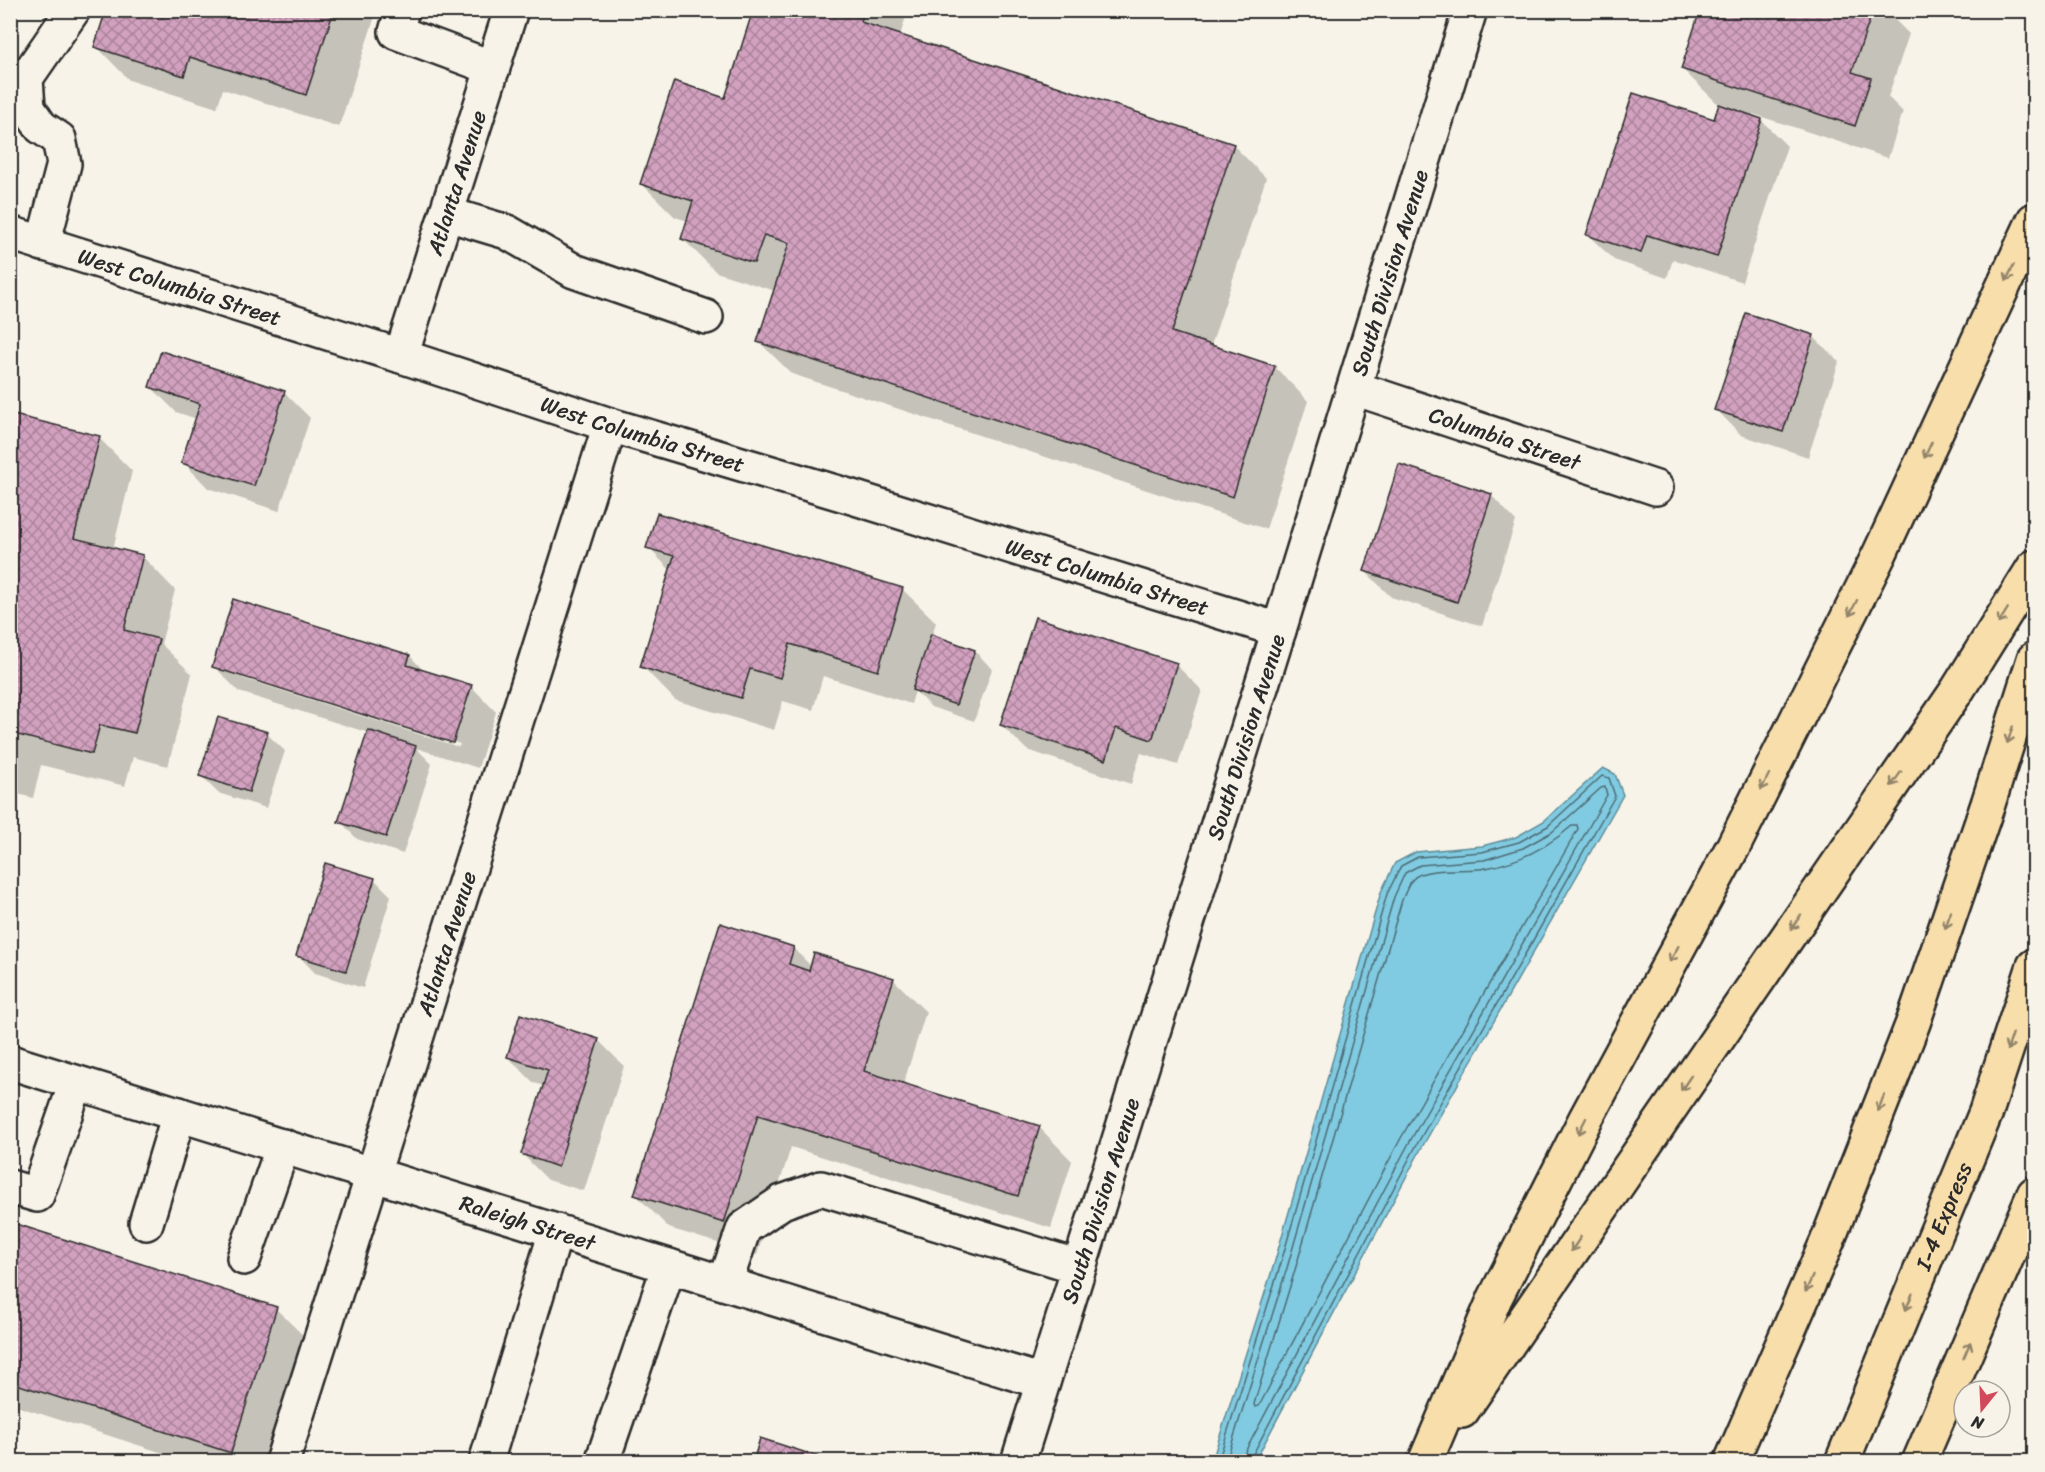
<svg xmlns="http://www.w3.org/2000/svg" width="2045" height="1472" font-family="Sriracha,sans-serif">
	<defs>
		<pattern id="building-cross-hatch" width="8" height="8" patternUnits="userSpaceOnUse" patternTransform="scale(1.5)"><rect width="8" height="8" fill="#d2a1bf"/><path d="M0 0l8 8M0 8l8-8" fill="none" stroke="#ab839b"/></pattern>
	</defs>
	<rect width="100%" height="100%" fill="#f7f3e8"/>
	<filter id="ink" filterUnits="userSpaceOnUse"><feTurbulence type="fractalNoise" baseFrequency=".0167" numOctaves="2"/><feDisplacementMap in="SourceGraphic" scale="12" xChannelSelector="R" yChannelSelector="G"/><feConvolveMatrix kernelMatrix="1 2 1 2 8 2 1 2 1" color-interpolation-filters="sRGB"/></filter>
	<g filter="url(#ink)">
		<path fill="#80cbe1" stroke="#5e8b98" stroke-width="1.5" d="M 1603,768 L 1615,774 L 1623,795 L 1421,1149 L 1255,1461 L 1212,1461 L 1274,1264 L 1381,892 L 1395,863 L 1416,852 L 1482,846 L 1516,837 L 1544,821 Z"/>
		<path fill="#0003" fill-rule="evenodd" d="M 108,10 L 377,10 L 339,127 L 223,89 L 217,108 L 129,80 L 96,46 Z
			M 755,10 L 908,10 L 900,36 L 1233,145 L 1266,178 L 1211,346 L 1275,367 L 1308,401 L 1266,529 L 792,374 L 758,341 L 775,291 L 716,272 L 682,238 L 688,221 L 675,217 L 641,183 L 726,100 Z
			M 1702,10 L 1885,10 L 1909,34 L 1888,97 L 1903,112 L 1888,158 L 1753,114 L 1752,117 L 1761,120 L 1787,146 L 1742,282 L 1673,259 L 1667,278 L 1614,260 L 1588,235 L 1715,121 L 1720,104 L 1716,102 L 1682,69 Z
			M 1813,336 L 1839,362 L 1808,457 L 1741,435 L 1716,409 Z
			M 151,387 L 284,392 L 310,418 L 279,511 L 208,488 L 183,462 L 197,419 L 176,412 Z
			M 10,415 L 99,438 L 132,471 L 113,549 L 142,556 L 175,590 L 161,644 L 192,674 L 168,766 L 133,757 L 125,786 L 41,765 L 33,798 L 10,792 Z
			M 1491,495 L 1516,521 L 1482,626 L 1391,597 L 1365,571 Z
			M 648,547 L 902,589 L 936,622 L 932,636 L 975,651 L 992,669 L 974,721 L 931,707 L 915,691 L 911,704 L 823,676 L 813,710 L 783,701 L 774,730 L 675,700 L 642,666 L 671,571 Z
			M 410,656 L 425,672 L 471,686 L 496,712 L 478,768 L 416,748 L 432,764 L 403,854 L 357,839 L 340,821 L 369,733 L 239,692 L 214,666 ZM 242,675 L 460,744 L 459,747 L 242,678 Z
			M 1176,665 L 1202,690 L 1178,765 L 1141,753 L 1131,784 L 1027,750 L 1001,725 Z
			M 267,734 L 285,751 L 266,808 L 218,793 L 201,776 Z
			M 374,879 L 391,896 L 363,988 L 315,973 L 298,955 Z
			M 793,948 L 812,967 L 893,979 L 926,1012 L 903,1085 L 1039,1127 L 1072,1161 L 1051,1228 L 791,1147 L 757,1255 L 669,1228 L 636,1195 Z
			M 598,1040 L 624,1066 L 584,1191 L 548,1180 L 522,1154 L 544,1086 L 534,1083 L 508,1057 Z
			M 10,1224 L 276,1309 L 310,1342 L 271,1462 L 191,1462 L 10,1404 Z"/>
		<g fill="none" stroke-linecap="round" stroke-linejoin="round">
			<path stroke="#4d6b74" stroke-width="1.5" d="M 1573,825 L 1577,825 L 1578,829 L 1401,1138 L 1259,1406 L 1255,1407 L 1254,1404 L 1295,1270 L 1402,900 C 1405,894 1408,884 1413,879 C 1425,866 1468,872 1486,868 C 1519,862 1548,847 1573,825 Z
				M 1218,1462 L 1280,1266 L 1387,894 L 1401,866 L 1418,857 L 1482,852 L 1519,842 L 1548,826 L 1602,776 L 1609,778 L 1615,796 L 1416,1146 L 1252,1456 L 1250,1462
				M 1226,1462 L 1287,1268 L 1394,897 L 1405,873 L 1420,865 L 1484,860 L 1523,848 L 1552,832 L 1601,788 L 1605,787 L 1607,795 L 1409,1143 L 1245,1452 L 1243,1462"/>
		</g>
		<path fill="url(#building-cross-hatch)" stroke="#2b2b2b" stroke-width="1.5" d="M 106,10 L 334,10 L 306,95 L 190,57 L 184,76 L 94,47 Z
			M 753,10 L 864,10 L 861,22 L 1234,144 L 1172,332 L 1275,366 L 1233,497 L 757,342 L 789,243 L 764,235 L 754,263 L 681,239 L 693,201 L 640,184 L 674,81 L 725,98 Z
			M 1700,10 L 1873,10 L 1852,72 L 1871,78 L 1855,126 L 1681,69 Z
			M 1633,93 L 1714,119 L 1719,104 L 1762,119 L 1717,257 L 1647,235 L 1641,253 L 1586,235 Z
			M 1746,313 L 1814,335 L 1783,432 L 1714,410 Z
			M 161,351 L 285,391 L 254,486 L 181,463 L 200,404 L 149,387 Z
			M 10,414 L 100,436 L 74,538 L 143,555 L 124,630 L 159,639 L 135,733 L 100,725 L 92,754 L 10,733 Z
			M 1399,464 L 1492,494 L 1457,602 L 1364,571 Z
			M 657,513 L 903,588 L 878,671 L 790,644 L 780,678 L 750,669 L 741,698 L 640,667 L 674,556 L 646,548 Z
			M 233,599 L 410,655 L 407,665 L 472,685 L 453,743 L 212,667 Z
			M 1035,617 L 1177,663 L 1152,740 L 1116,728 L 1106,760 L 1000,725 Z
			M 931,634 L 975,650 L 956,705 L 912,690 Z
			M 218,717 L 268,732 L 249,792 L 199,776 Z
			M 368,730 L 416,746 L 386,837 L 338,822 Z
			M 325,863 L 375,878 L 346,971 L 296,956 Z
			M 720,923 L 794,947 L 789,964 L 809,971 L 814,953 L 894,978 L 864,1071 L 1040,1126 L 1018,1196 L 758,1115 L 724,1223 L 634,1195 Z
			M 520,1014 L 599,1039 L 558,1167 L 521,1154 L 548,1070 L 507,1057 Z
			M 10,1222 L 277,1307 L 231,1453 L 10,1382 Z
			M 760,1438 L 835,1462 L 753,1462 Z"/>
		<g fill="none" stroke-linecap="round" stroke-linejoin="round">
			<g stroke="#2b2b2b" stroke-width="38">
				<g id="minor">
					<path d="M 402,10 L 396,32 L 493,68"/>
					<path d="M 447,214 L 507,232 L 574,271 L 706,317"/>
					<path id="s1" d="M 10,233 L 401,356 L 610,425 L 852,497 L 1279,630"/>
					<path d="M 43,244 L 64,164 L 59,139 L 41,127 L 28,108 L 26,78 L 73,10"/>
					<path id="s2" d="M 401,356 L 511,10"/>
					<path id="s3" d="M 1354,388 L 1656,488"/>
					<path id="s4" d="M 10,1062 L 1043,1382"/>
					<path d="M 10,1187 L 37,1195 L 76,1083"/>
					<path d="M 146,1223 L 179,1114"/>
					<path d="M 244,1258 L 283,1146"/>
					<path d="M 725,1283 L 744,1228 L 782,1202 L 821,1188 L 1079,1267"/>
					<path id="s5" d="M 282,1462 L 610,425"/>
					<path d="M 486,1462 L 556,1231"/>
					<path d="M 602,1462 L 669,1266"/>
					<path id="s6" d="M 1018,1462 L 1279,630 L 1470,10"/>
				</g>
			</g>
			<g stroke="#2b2b2b" stroke-width="38">
				<g id="highway">
					<path d="M 1462,1411 L 1958,689 L 2034,567"/>
					<path d="M 1425,1462 L 1495,1298 L 1586,1118 L 1734,845 L 1879,555 L 2034,220"/>
					<path d="M 1731,1462 L 1827,1242 L 1913,1023 L 1988,804 L 2034,659"/>
					<path id="s7" d="M 1842,1462 L 1986,1112 L 2034,966"/>
					<path d="M 1919,1462 L 2034,1194"/>
				</g>
			</g>
			<use href="#minor" stroke="#f7f3e8" stroke-width="33"/>
			<use href="#highway" stroke="#f8deab" stroke-width="33"/>
		</g>
		<defs><path id="oneway-shaft" d="M-6 0H5M1.5-3L5.5 0L1.5 3" fill="none" stroke-width="1.6" stroke-linecap="round" stroke-linejoin="round" transform="scale(1.5)"/></defs>
		<g stroke="#92846b">
			<use href="#oneway-shaft" transform="translate(2010 273) rotate(115)"/>
			<use href="#oneway-shaft" transform="translate(1928 450) rotate(115)"/>
			<use href="#oneway-shaft" transform="translate(1853 608) rotate(117)"/>
			<use href="#oneway-shaft" transform="translate(2003 616) rotate(122)"/>
			<use href="#oneway-shaft" transform="translate(2010 735) rotate(108)"/>
			<use href="#oneway-shaft" transform="translate(1896 779) rotate(125)"/>
			<use href="#oneway-shaft" transform="translate(1765 782) rotate(117)"/>
			<use href="#oneway-shaft" transform="translate(1948 920) rotate(109)"/>
			<use href="#oneway-shaft" transform="translate(1796 922) rotate(124)"/>
			<use href="#oneway-shaft" transform="translate(1674 954) rotate(119)"/>
			<use href="#oneway-shaft" transform="translate(2010 1042) rotate(108)"/>
			<use href="#oneway-shaft" transform="translate(1686 1083) rotate(124)"/>
			<use href="#oneway-shaft" transform="translate(1881 1103) rotate(111)"/>
			<use href="#oneway-shaft" transform="translate(1582 1126) rotate(117)"/>
			<use href="#oneway-shaft" transform="translate(1576 1244) rotate(124)"/>
			<use href="#oneway-shaft" transform="translate(1809 1284) rotate(114)"/>
			<use href="#oneway-shaft" transform="translate(1909 1302) rotate(112)"/>
			<use href="#oneway-shaft" transform="translate(1967 1350) rotate(-67)"/>
		</g>
	</g>
	<g text-anchor="middle" dominant-baseline="central" stroke-width="4.5" stroke-linejoin="round" paint-order="stroke">
		<g font-size="22" fill="#2b2b2b" stroke="#f7f3e8">
			<text stroke="none"><textPath href="#s2" startOffset="182">Atlanta Avenue</textPath></text>
			<text stroke="none"><textPath href="#s6" startOffset="1246">South Division Avenue</textPath></text>
			<text stroke="none"><textPath href="#s1" startOffset="178">West Columbia Street</textPath></text>
			<text stroke="none"><textPath href="#s1" startOffset="664">West Columbia Street</textPath></text>
			<text stroke="none"><textPath href="#s3" startOffset="159">Columbia Street</textPath></text>
			<text stroke="none"><textPath href="#s1" startOffset="1150">West Columbia Street</textPath></text>
			<text stroke="none"><textPath href="#s6" startOffset="760">South Division Avenue</textPath></text>
			<text stroke="none"><textPath href="#s5" startOffset="544">Atlanta Avenue</textPath></text>
			<text stroke="none"><textPath href="#s6" startOffset="274">South Division Avenue</textPath></text>
			<text stroke="none"><textPath href="#s7" startOffset="266">I-4 Express</textPath></text>
			<text stroke="none"><textPath href="#s4" startOffset="542">Raleigh Street</textPath></text>
		</g>
	</g>
	<rect width="2045" height="1472" fill="none" stroke="#f7f3e8" stroke-width="36"/>
	<rect x="18" y="18" width="2009" height="1436" fill="none" stroke="#2b2b2b" stroke-width="2" filter="url(#ink)"/>
	<g transform="translate(1982 1409) rotate(198)"><circle r="28" fill="#f7f3e8" stroke="#a5a39c" stroke-width="1.5"/>
	<path d="M0-4.5L10 22L0 15L-10 22Z" fill="#d1495b"/>
	<text y="-9" font-size="16" font-weight="bold" text-anchor="middle" fill="#2b2b2b">N</text>
	</g>
</svg>
